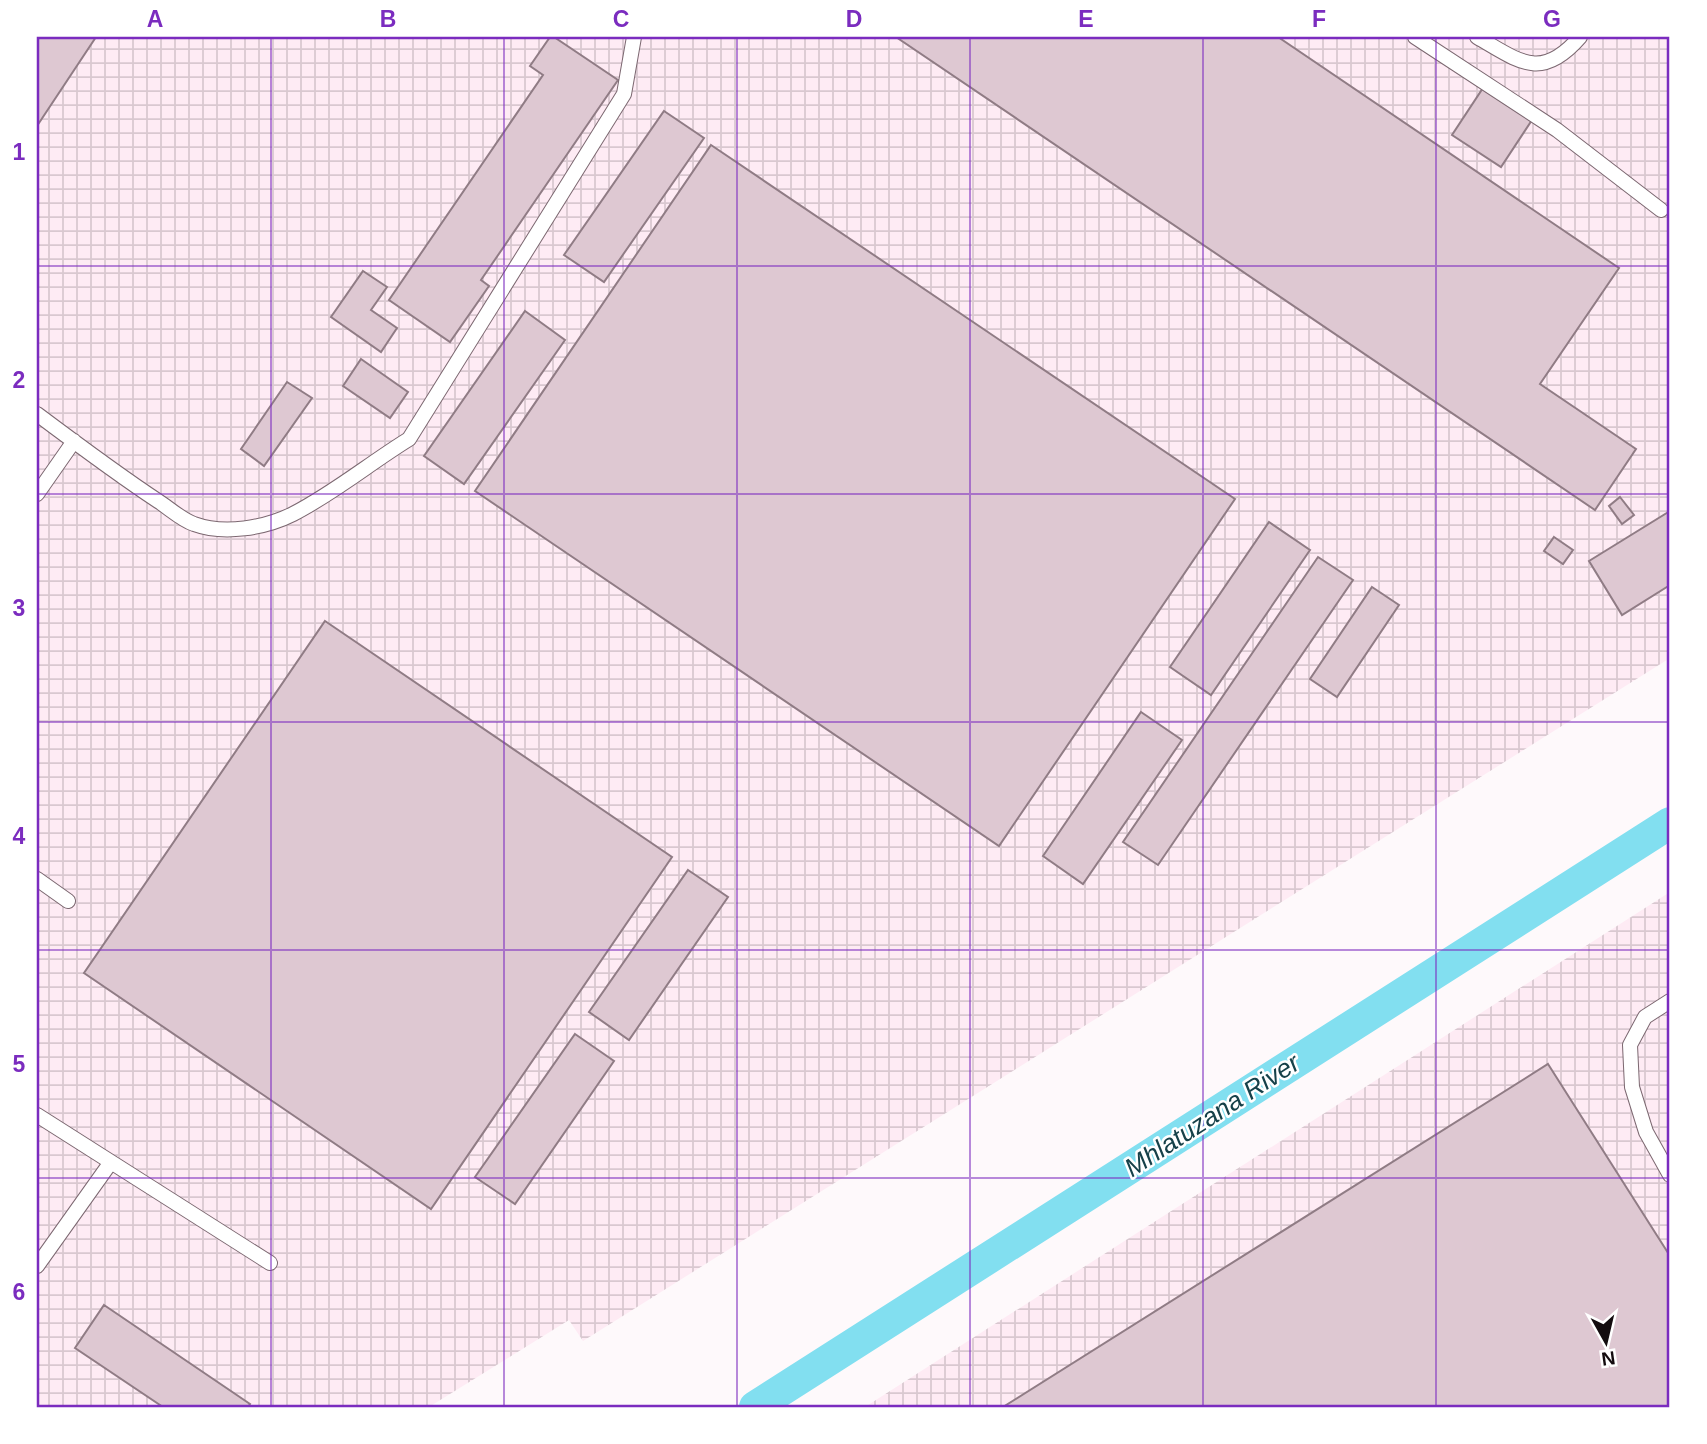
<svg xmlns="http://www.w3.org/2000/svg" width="1707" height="1444" font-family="Arial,sans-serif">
	<defs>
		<pattern id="industrial-grid" width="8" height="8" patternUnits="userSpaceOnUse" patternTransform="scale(1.75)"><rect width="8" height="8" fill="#feebf4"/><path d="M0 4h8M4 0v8" fill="none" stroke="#d9c8d0"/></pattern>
	</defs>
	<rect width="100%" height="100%" fill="#fef9fb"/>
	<path fill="url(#industrial-grid)" d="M 37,37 L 1670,37 L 1670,658 L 583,1341 L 569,1320 L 429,1407 L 37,1407 Z
		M 1670,892 L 1670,1407 L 865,1407 Z"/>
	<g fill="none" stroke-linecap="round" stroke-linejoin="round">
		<path stroke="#82dff0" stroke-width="32" d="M 755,1407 L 1670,823"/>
	</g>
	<path fill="#dec8d2" stroke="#907c85" stroke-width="2" d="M 37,37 L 96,37 L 37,126 Z
		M 550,37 L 554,37 L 618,80 L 481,280 L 489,286 L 450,342 L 389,300 L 543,75 L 530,66 Z
		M 896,37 L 1278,37 L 1619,268 L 1540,384 L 1636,449 L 1595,510 Z
		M 1483,88 L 1532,120 L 1501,167 L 1452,135 Z
		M 664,111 L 704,138 L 604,282 L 564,255 Z
		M 711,145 L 1235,499 L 999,846 L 475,491 Z
		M 363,271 L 387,287 L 371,310 L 397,328 L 381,352 L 331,317 Z
		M 525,311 L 565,340 L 464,484 L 424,456 Z
		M 361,359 L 408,392 L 390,418 L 343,386 Z
		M 287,382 L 312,398 L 264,466 L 241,449 Z
		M 1620,497 L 1634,515 L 1622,524 L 1609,506 Z
		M 1670,511 L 1670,585 L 1622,615 L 1589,561 Z
		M 1269,522 L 1310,550 L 1211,695 L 1170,667 Z
		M 1554,537 L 1573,550 L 1563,564 L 1544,551 Z
		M 1318,557 L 1353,580 L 1158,865 L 1123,842 Z
		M 1372,587 L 1399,605 L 1337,697 L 1310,679 Z
		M 325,621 L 672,857 L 431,1209 L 84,973 Z
		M 1141,712 L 1182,740 L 1083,884 L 1043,856 Z
		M 688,870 L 728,897 L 629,1040 L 589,1012 Z
		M 575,1034 L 614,1061 L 515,1204 L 475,1177 Z
		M 1548,1064 L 1670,1256 L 1670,1407 L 1003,1407 Z
		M 104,1305 L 250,1404 L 248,1407 L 163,1407 L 75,1348 Z"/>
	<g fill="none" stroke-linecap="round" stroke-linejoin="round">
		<g stroke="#7c6871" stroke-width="16">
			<path id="service" d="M 1415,37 L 1557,130 L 1661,210
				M 1477,37 C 1519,61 1541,82 1580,37
				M 37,414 C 77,444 117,474 158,501 C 169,508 182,520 194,524 C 224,535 265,528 293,514 C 334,493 370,463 409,439 L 624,94 L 634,37
				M 37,494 L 74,441
				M 37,879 L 68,901
				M 1670,1001 L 1645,1017 L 1630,1045 L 1632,1087 L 1646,1132 L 1670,1175
				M 37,1115 L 270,1263
				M 37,1266 L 111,1162"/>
		</g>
		<use href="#service" stroke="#fff" stroke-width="14"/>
	</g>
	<path fill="none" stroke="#7b2cbf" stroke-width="2" stroke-opacity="0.55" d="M 271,37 L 271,1407M 504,37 L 504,1407M 737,37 L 737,1407M 970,37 L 970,1407M 1203,37 L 1203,1407M 1436,37 L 1436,1407M 37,266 L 1670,266M 37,494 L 1670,494M 37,722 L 1670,722M 37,950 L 1670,950M 37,1178 L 1670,1178"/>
	<g text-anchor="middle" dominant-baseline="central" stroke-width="5" stroke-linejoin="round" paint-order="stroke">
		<g font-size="26" font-style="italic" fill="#164149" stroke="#fff">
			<text transform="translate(1212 1115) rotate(-33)">Mhlatuzana River</text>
		</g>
	</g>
	<rect width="1707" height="1444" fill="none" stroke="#ffffff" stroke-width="77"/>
	<g transform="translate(1606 1342) rotate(172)" stroke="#ffffff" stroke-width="5" paint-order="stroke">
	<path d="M0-5L12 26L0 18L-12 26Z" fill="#130c0f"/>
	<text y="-10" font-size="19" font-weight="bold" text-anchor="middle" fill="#130c0f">N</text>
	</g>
	<rect x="38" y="38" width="1630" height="1368" fill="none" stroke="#7b2cbf" stroke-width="2.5"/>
	<g font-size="23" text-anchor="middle" font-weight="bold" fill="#7b2cbf">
		<text x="155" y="27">A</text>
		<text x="388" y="27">B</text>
		<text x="621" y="27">C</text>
		<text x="854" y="27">D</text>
		<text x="1086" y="27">E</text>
		<text x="1319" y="27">F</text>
		<text x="1552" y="27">G</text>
		<text x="19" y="160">1</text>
		<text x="19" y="388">2</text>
		<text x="19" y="616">3</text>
		<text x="19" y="844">4</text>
		<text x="19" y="1072">5</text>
		<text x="19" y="1300">6</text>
	</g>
</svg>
